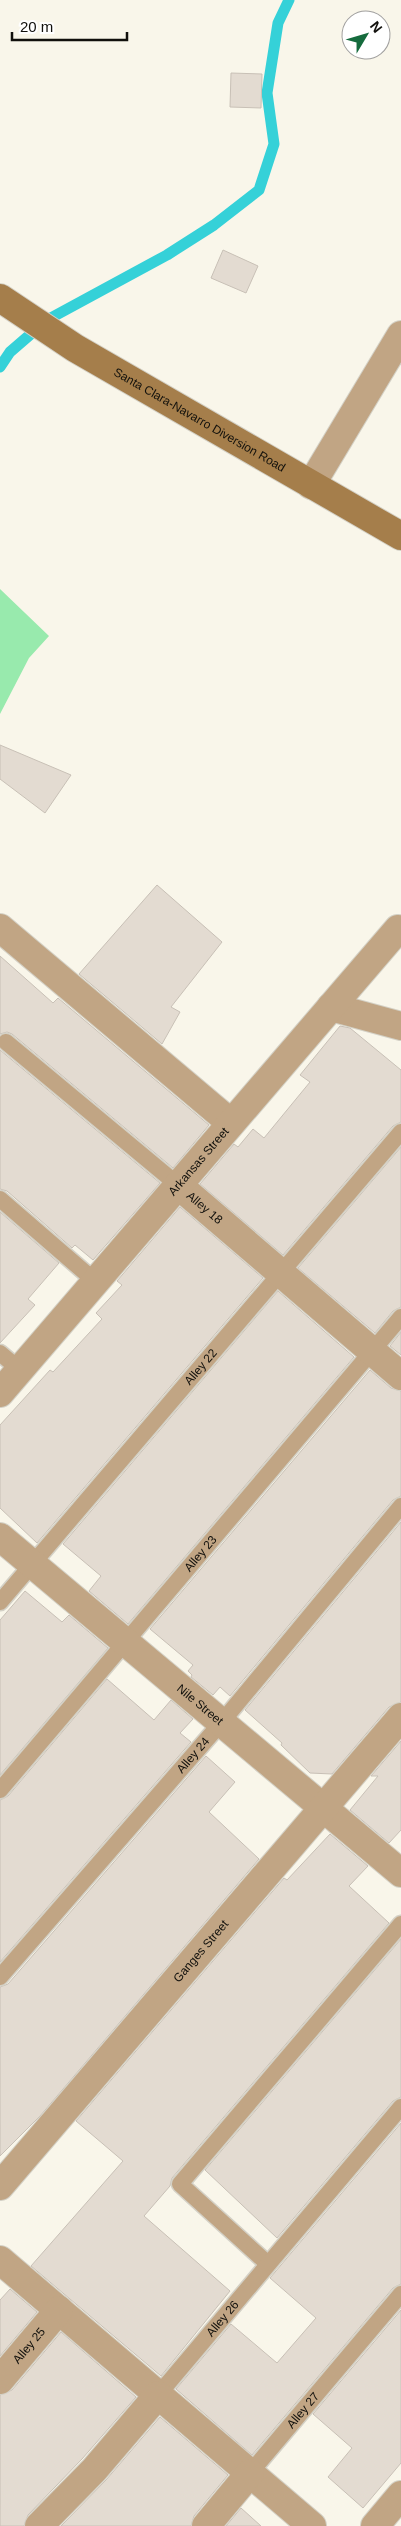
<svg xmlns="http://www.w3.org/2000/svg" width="401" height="2526" font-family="Helvetica,sans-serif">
	<rect width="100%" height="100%" fill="#f9f6ea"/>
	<path fill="#98eaad" d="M 0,589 L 49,636 L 29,658 L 0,714 Z"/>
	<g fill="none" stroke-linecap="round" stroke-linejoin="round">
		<path stroke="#35d1d8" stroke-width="11" d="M 0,367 L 10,352 L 47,320 L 167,255 L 214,225 L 259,190 L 274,144 L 267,93 L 278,23 L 289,0"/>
	</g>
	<path fill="#e3dbd1" stroke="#c8c0b6" d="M 231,73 L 262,74 L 261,108 L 230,107 Z
		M 223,250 L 258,266 L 246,293 L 211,278 Z
		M 0,745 L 71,775 L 45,813 L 0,779 Z
		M 157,885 L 222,942 L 171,1007 L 180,1012 L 162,1044 L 79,974 Z
		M 0,956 L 53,1003 L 58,998 L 209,1125 L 173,1168 L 12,1034 L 7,1032 L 0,1034 Z
		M 340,1026 L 350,1028 L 401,1070 L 401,1122 L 393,1126 L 283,1255 L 200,1184 L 234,1144 L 238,1147 L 253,1129 L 264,1138 L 310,1082 L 300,1075 Z
		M 0,1050 L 160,1183 L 93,1260 L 75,1245 L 72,1248 L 7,1191 L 0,1189 Z
		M 401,1147 L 401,1307 L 393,1311 L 375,1333 L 298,1268 Z
		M 180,1207 L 263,1278 L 37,1543 L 0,1508 L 0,1425 L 50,1370 L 53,1372 L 102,1319 L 96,1313 L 122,1285 L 117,1281 Z
		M 0,1212 L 59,1263 L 28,1299 L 35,1305 L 0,1343 Z
		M 278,1291 L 354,1357 L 128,1624 L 89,1591 L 101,1576 L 63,1544 Z
		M 401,1332 L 401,1355 L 390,1346 Z
		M 370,1370 L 391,1388 L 401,1391 L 401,1496 L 393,1500 L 230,1696 L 220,1687 L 213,1695 L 191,1677 L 192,1675 L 188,1671 L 193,1665 L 150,1629 Z
		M 401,1522 L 401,1702 L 389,1707 L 332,1774 L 310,1773 L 281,1745 L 282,1743 L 245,1710 Z
		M 25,1591 L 62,1622 L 69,1615 L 108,1648 L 0,1775 L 0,1620 Z
		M 107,1679 L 154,1720 L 171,1700 L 193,1719 L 180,1733 L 191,1742 L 0,1962 L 0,1800 L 8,1796 Z
		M 401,1741 L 401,1830 L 389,1843 L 350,1810 L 378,1776 L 371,1776 Z
		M 206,1756 L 235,1782 L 209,1812 L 259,1859 L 40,2116 L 0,2156 L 0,1987 L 8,1984 Z
		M 330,1834 L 368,1866 L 349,1886 L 389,1923 L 172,2178 L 170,2186 L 144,2216 L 230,2291 L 161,2376 L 31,2266 L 123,2161 L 76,2121 L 284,1878 L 287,1880 Z
		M 401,1939 L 401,2097 L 393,2101 L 277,2238 L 205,2170 Z
		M 401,2123 L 401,2284 L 393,2288 L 252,2455 L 176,2389 L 231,2324 L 277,2363 L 316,2318 L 270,2278 Z
		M 10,2289 L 37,2312 L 0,2356 L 0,2300 Z
		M 401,2310 L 401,2463 L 363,2508 L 328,2477 L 352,2448 L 313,2414 Z
		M 61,2332 L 136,2397 L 82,2459 L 28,2515 L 24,2526 L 0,2526 L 0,2395 L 12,2390 Z
		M 160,2417 L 228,2475 L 194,2516 L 191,2526 L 61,2526 L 106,2480 Z
		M 241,2508 L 261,2526 L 226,2526 Z"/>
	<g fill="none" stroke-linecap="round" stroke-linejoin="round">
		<g stroke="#d4d1c6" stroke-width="19">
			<g id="lane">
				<path d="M 6,1042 L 178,1185"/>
				<path d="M 0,1199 L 96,1282"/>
				<path d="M 0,1353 L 20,1370"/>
				<path id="s1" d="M 0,1602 L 401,1132"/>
				<path id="s2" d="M 0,1790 L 401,1317"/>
				<path id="s3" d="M 0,1977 L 221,1723 L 401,1506"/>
				<path d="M 268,2264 L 180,2184 L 401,1924"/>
				<path id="s4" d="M 158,2395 L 401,2107"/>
				<path id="s5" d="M 250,2473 L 401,2294"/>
			</g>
		</g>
		<g stroke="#d4d1c6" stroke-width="30">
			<g id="street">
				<path d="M 311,485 L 401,335"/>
				<path d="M 0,928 L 231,1123"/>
				<path d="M 331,1007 L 401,1026"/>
				<path id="s6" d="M 178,1185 L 401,1376"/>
				<path id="s7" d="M 0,1393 L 398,929"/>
				<path id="s8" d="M 0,1537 L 401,1873"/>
				<path id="s9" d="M 0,2186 L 401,1717"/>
				<path d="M 0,2260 L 312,2526"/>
				<path id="s10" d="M 0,2380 L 59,2310"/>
				<path d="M 39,2526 L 94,2470 L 158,2395"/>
				<path d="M 206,2526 L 250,2473"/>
				<path d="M 375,2526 L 401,2495"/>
			</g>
		</g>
		<g stroke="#d4d1c6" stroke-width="30">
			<g id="secondary">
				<path id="s11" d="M 0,298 L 75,348 L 401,536"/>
			</g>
		</g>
		<use href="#lane" stroke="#c1a584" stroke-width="16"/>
		<use href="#street" stroke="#c1a584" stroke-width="28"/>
		<use href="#secondary" stroke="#a57e4b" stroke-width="28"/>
	</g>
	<g text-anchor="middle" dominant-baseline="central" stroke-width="4" stroke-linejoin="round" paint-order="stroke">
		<g font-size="12" fill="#11100c" stroke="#fff">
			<text stroke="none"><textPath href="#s11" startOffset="234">Santa Clara-Navarro Diversion Road</textPath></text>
			<text stroke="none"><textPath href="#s7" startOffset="305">Arkansas Street</textPath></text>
			<text stroke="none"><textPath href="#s6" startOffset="35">Alley 18</textPath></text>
			<text stroke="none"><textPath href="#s1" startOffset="309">Alley 22</textPath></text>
			<text stroke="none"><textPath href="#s2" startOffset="310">Alley 23</textPath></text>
			<text stroke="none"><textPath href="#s8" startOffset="261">Nile Street</textPath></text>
			<text stroke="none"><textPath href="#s3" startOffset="294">Alley 24</textPath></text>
			<text stroke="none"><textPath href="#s9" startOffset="309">Ganges Street</textPath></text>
			<text stroke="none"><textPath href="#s4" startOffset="100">Alley 26</textPath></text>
			<text stroke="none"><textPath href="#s10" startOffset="45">Alley 25</textPath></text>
			<text stroke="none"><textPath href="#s5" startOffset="82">Alley 27</textPath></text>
		</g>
	</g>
	<g transform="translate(366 35) rotate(52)"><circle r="24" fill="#ffffff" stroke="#a09f9e"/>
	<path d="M0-4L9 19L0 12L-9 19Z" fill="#156b3d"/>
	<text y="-8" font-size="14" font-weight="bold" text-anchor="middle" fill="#11100c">N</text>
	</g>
	<path d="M12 32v8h115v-8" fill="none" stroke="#11100c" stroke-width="2.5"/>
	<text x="20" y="32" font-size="15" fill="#11100c" stroke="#ffffff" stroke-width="4" paint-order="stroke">20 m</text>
</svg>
